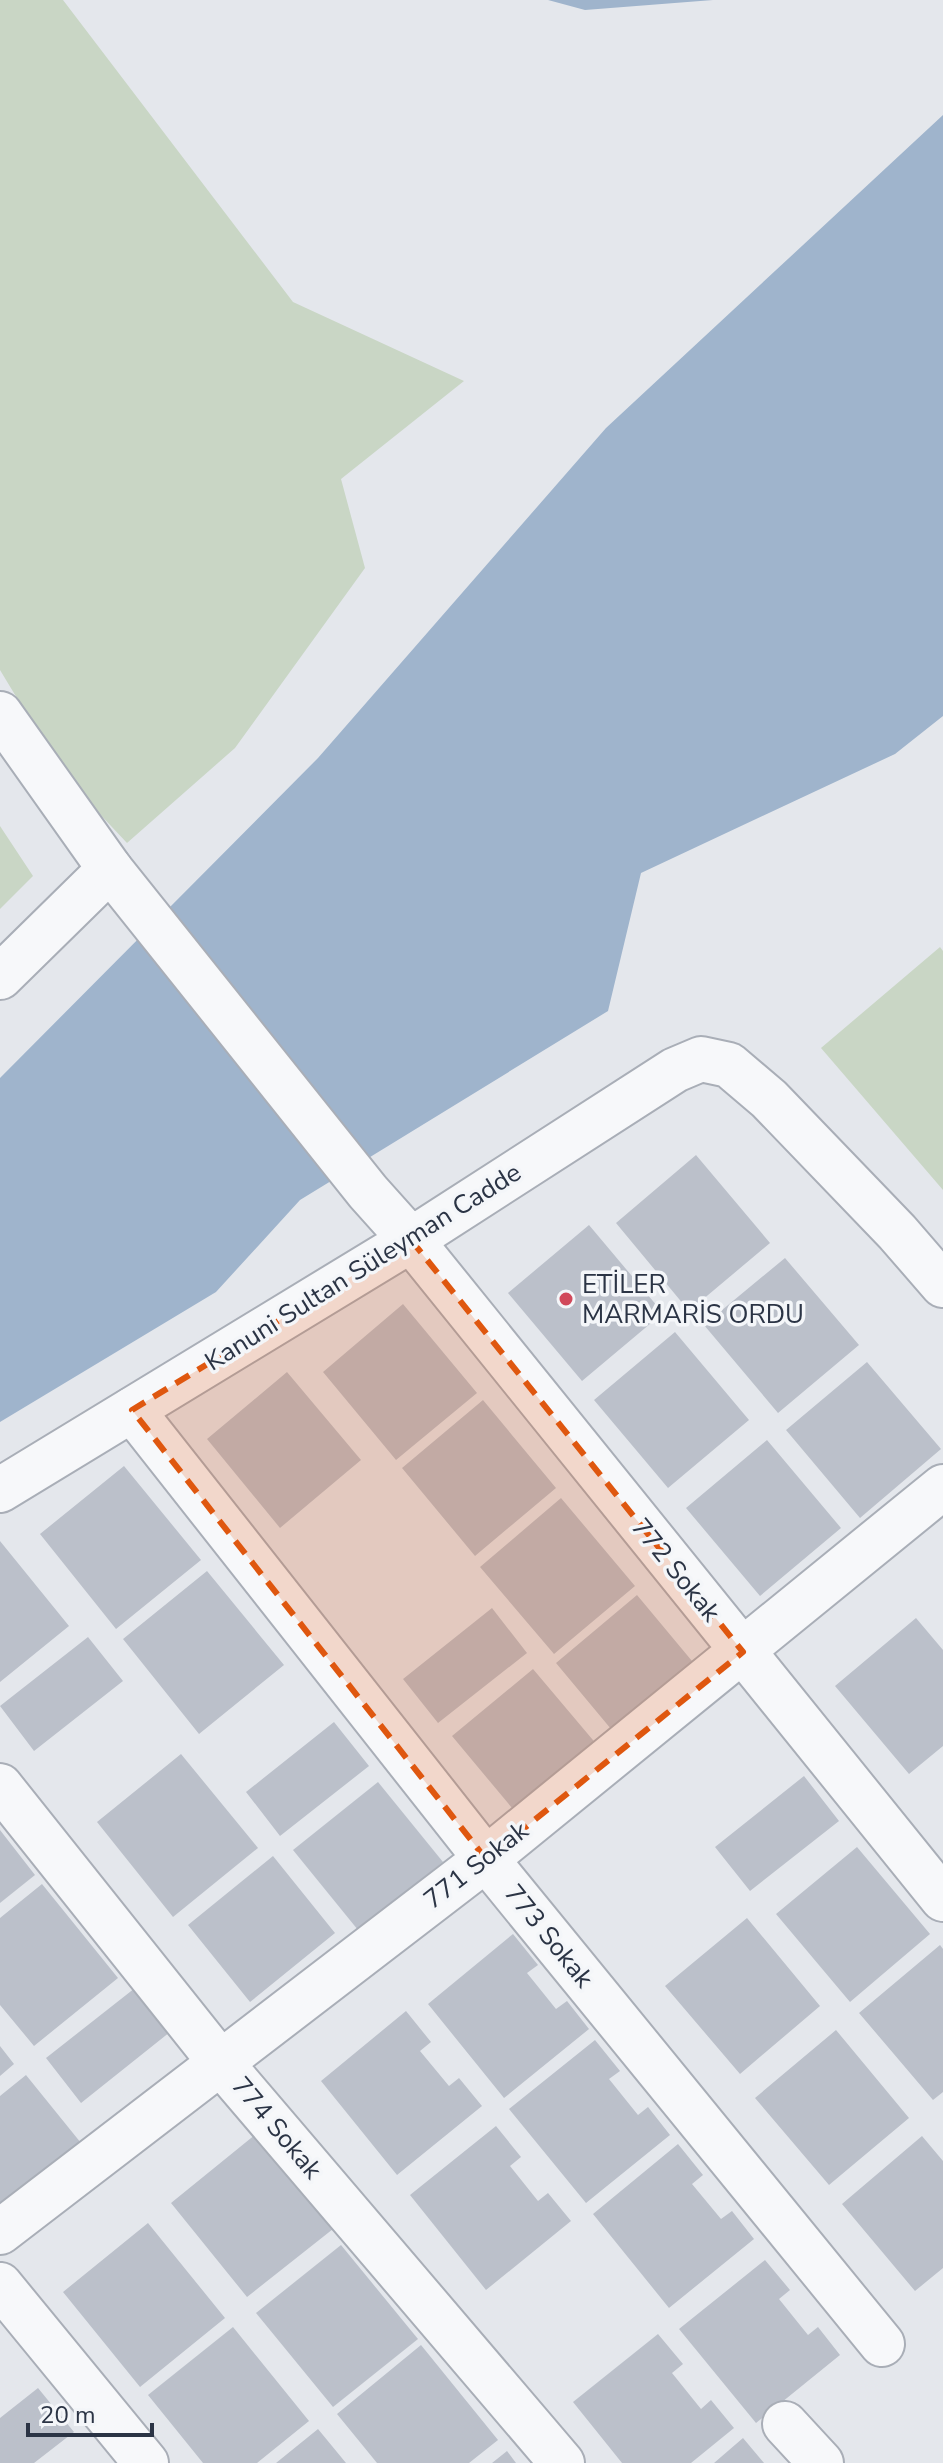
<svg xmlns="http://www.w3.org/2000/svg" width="943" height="2463" font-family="'Nunito Sans',sans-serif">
	<rect width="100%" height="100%" fill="#e4e7ec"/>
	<path fill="#c9d6c5" d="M 0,0 L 63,0 L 293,302 L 464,381 L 341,479 L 365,568 L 235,748 L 127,843 L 64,776 L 0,670 Z
		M 0,826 L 33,876 L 0,909 Z
		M 940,947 L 943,951 L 943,1190 L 821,1048 Z"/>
	<path fill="#9fb4cc" d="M 548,0 L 713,0 L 585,10 Z
		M 943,115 L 943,716 L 895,754 L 641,873 L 608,1011 L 300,1200 L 216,1292 L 0,1422 L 0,1078 L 318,758 L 606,428 Z"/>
	<path fill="#bbc0ca" d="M 696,1155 L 770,1243 L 689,1311 L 616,1223 Z
		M 589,1225 L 663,1313 L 582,1381 L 508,1293 Z
		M 785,1258 L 859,1345 L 778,1413 L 704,1325 Z
		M 403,1304 L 477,1393 L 396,1460 L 323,1372 Z
		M 675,1332 L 749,1420 L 668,1488 L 594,1400 Z
		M 867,1362 L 941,1449 L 860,1518 L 786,1430 Z
		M 287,1372 L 361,1460 L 280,1528 L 207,1439 Z
		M 483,1400 L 556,1488 L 475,1556 L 402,1468 Z
		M 767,1440 L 841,1528 L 760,1596 L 686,1508 Z
		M 124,1466 L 201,1560 L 116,1629 L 40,1534 Z
		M 561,1498 L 635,1586 L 554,1654 L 480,1567 Z
		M 0,1541 L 69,1626 L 0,1682 Z
		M 207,1571 L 284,1665 L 199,1734 L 123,1639 Z
		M 637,1595 L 702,1673 L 621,1741 L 556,1663 Z
		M 492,1608 L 527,1653 L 438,1723 L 403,1679 Z
		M 916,1618 L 943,1650 L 943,1746 L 909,1774 L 835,1686 Z
		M 88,1637 L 123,1681 L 34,1751 L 0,1706 Z
		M 533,1669 L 598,1746 L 517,1814 L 452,1736 Z
		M 334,1722 L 369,1766 L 280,1836 L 246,1792 Z
		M 181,1754 L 258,1848 L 173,1917 L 97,1822 Z
		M 804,1776 L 839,1821 L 750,1891 L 715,1847 Z
		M 378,1782 L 443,1862 L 358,1930 L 293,1850 Z
		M 0,1830 L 35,1875 L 0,1903 Z
		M 857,1847 L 930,1934 L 850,2002 L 776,1914 Z
		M 273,1856 L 335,1933 L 250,2002 L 188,1925 Z
		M 42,1884 L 118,1978 L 34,2046 L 0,2005 L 0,1918 Z
		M 747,1918 L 820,2006 L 740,2074 L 665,1986 Z
		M 513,1934 L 538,1965 L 527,1973 L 556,2009 L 567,2001 L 589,2029 L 504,2098 L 428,2004 Z
		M 940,1945 L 943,1949 L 943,2092 L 933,2100 L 859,2013 Z
		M 135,1988 L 170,2032 L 81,2103 L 46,2058 Z
		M 406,2011 L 431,2042 L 420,2051 L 449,2086 L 459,2078 L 482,2106 L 397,2175 L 321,2081 Z
		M 836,2030 L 909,2118 L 829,2185 L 755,2098 Z
		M 595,2040 L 620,2071 L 609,2079 L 638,2115 L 648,2107 L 670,2135 L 586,2203 L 509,2109 Z
		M 0,2046 L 14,2064 L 0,2076 Z
		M 26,2075 L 81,2143 L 0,2208 L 0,2096 Z
		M 496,2126 L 521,2157 L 510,2166 L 538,2201 L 548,2193 L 571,2221 L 486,2290 L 410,2195 Z
		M 256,2134 L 333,2229 L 247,2297 L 171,2203 Z
		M 922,2136 L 943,2161 L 943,2268 L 915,2291 L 842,2204 Z
		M 678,2144 L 703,2175 L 692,2184 L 721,2219 L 732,2211 L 754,2239 L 669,2308 L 593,2214 Z
		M 148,2223 L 225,2318 L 140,2387 L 63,2292 Z
		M 341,2245 L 418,2339 L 333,2407 L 256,2313 Z
		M 765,2260 L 790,2290 L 779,2299 L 808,2335 L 818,2327 L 840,2355 L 756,2423 L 679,2329 Z
		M 233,2327 L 309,2421 L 257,2463 L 203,2463 L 148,2395 Z
		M 658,2334 L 683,2364 L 672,2373 L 701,2409 L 711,2400 L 734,2428 L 691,2463 L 622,2463 L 573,2402 Z
		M 421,2345 L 498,2440 L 469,2463 L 377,2463 L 337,2414 Z
		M 38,2388 L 74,2432 L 34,2463 L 0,2463 L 0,2418 Z
		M 318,2429 L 346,2463 L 276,2463 Z
		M 743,2438 L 764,2463 L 714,2463 Z
		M 507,2451 L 516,2463 L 492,2463 Z"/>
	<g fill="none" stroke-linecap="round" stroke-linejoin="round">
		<g stroke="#a9aeb7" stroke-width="48">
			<path id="minor" d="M 0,977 L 110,869
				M 411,1240 L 943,1899
				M 132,1410 L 486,1859 L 882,2344
				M 0,1786 L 220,2062 L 562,2463
				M 0,2232 L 486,1859 L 943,1487
				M 0,2285 L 146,2463
				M 785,2424 L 821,2463"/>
		</g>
		<g stroke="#a9aeb7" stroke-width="48">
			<path id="tertiary" d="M 0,714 L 110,869 L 368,1192 L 411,1240
				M 0,1490 L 411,1240 L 675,1070 L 701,1059 L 729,1065 L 769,1099 L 897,1232 L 943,1285"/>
		</g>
		<use href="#minor" stroke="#f7f8fa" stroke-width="44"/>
		<use href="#tertiary" stroke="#f7f8fa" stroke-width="44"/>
	</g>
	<path fill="#df570f" fill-opacity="0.2" stroke="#df570f" stroke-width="6" stroke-dasharray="16 10" stroke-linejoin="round" d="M 411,1240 L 743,1652 L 486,1859 L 132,1410 Z"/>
	<circle fill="#d1495b" stroke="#f4f6f9" stroke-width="3" cx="566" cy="1299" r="8"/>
	<g text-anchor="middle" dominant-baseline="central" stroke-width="7" stroke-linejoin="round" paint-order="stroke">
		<g font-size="26" fill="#2b3445" stroke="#f4f6f9">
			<text transform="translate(363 1267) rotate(-32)">Kanuni Sultan Süleyman Cadde</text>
			<text transform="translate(676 1570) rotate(51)">772 Sokak</text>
			<text transform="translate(476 1865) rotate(-38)">771 Sokak</text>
			<text transform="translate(549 1936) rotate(51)">773 Sokak</text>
			<text transform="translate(277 2128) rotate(50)">774 Sokak</text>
		</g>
		<g font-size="26" fill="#2b3445" stroke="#f4f6f9" text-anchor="start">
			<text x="582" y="1284">ETİLER<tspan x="582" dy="30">MARMARİS ORDU</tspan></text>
		</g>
	</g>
	<path d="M28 2423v12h124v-12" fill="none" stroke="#2b3445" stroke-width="4"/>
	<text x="40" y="2423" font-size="24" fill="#2b3445" stroke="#f4f6f9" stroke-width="6" paint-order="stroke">20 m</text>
</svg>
